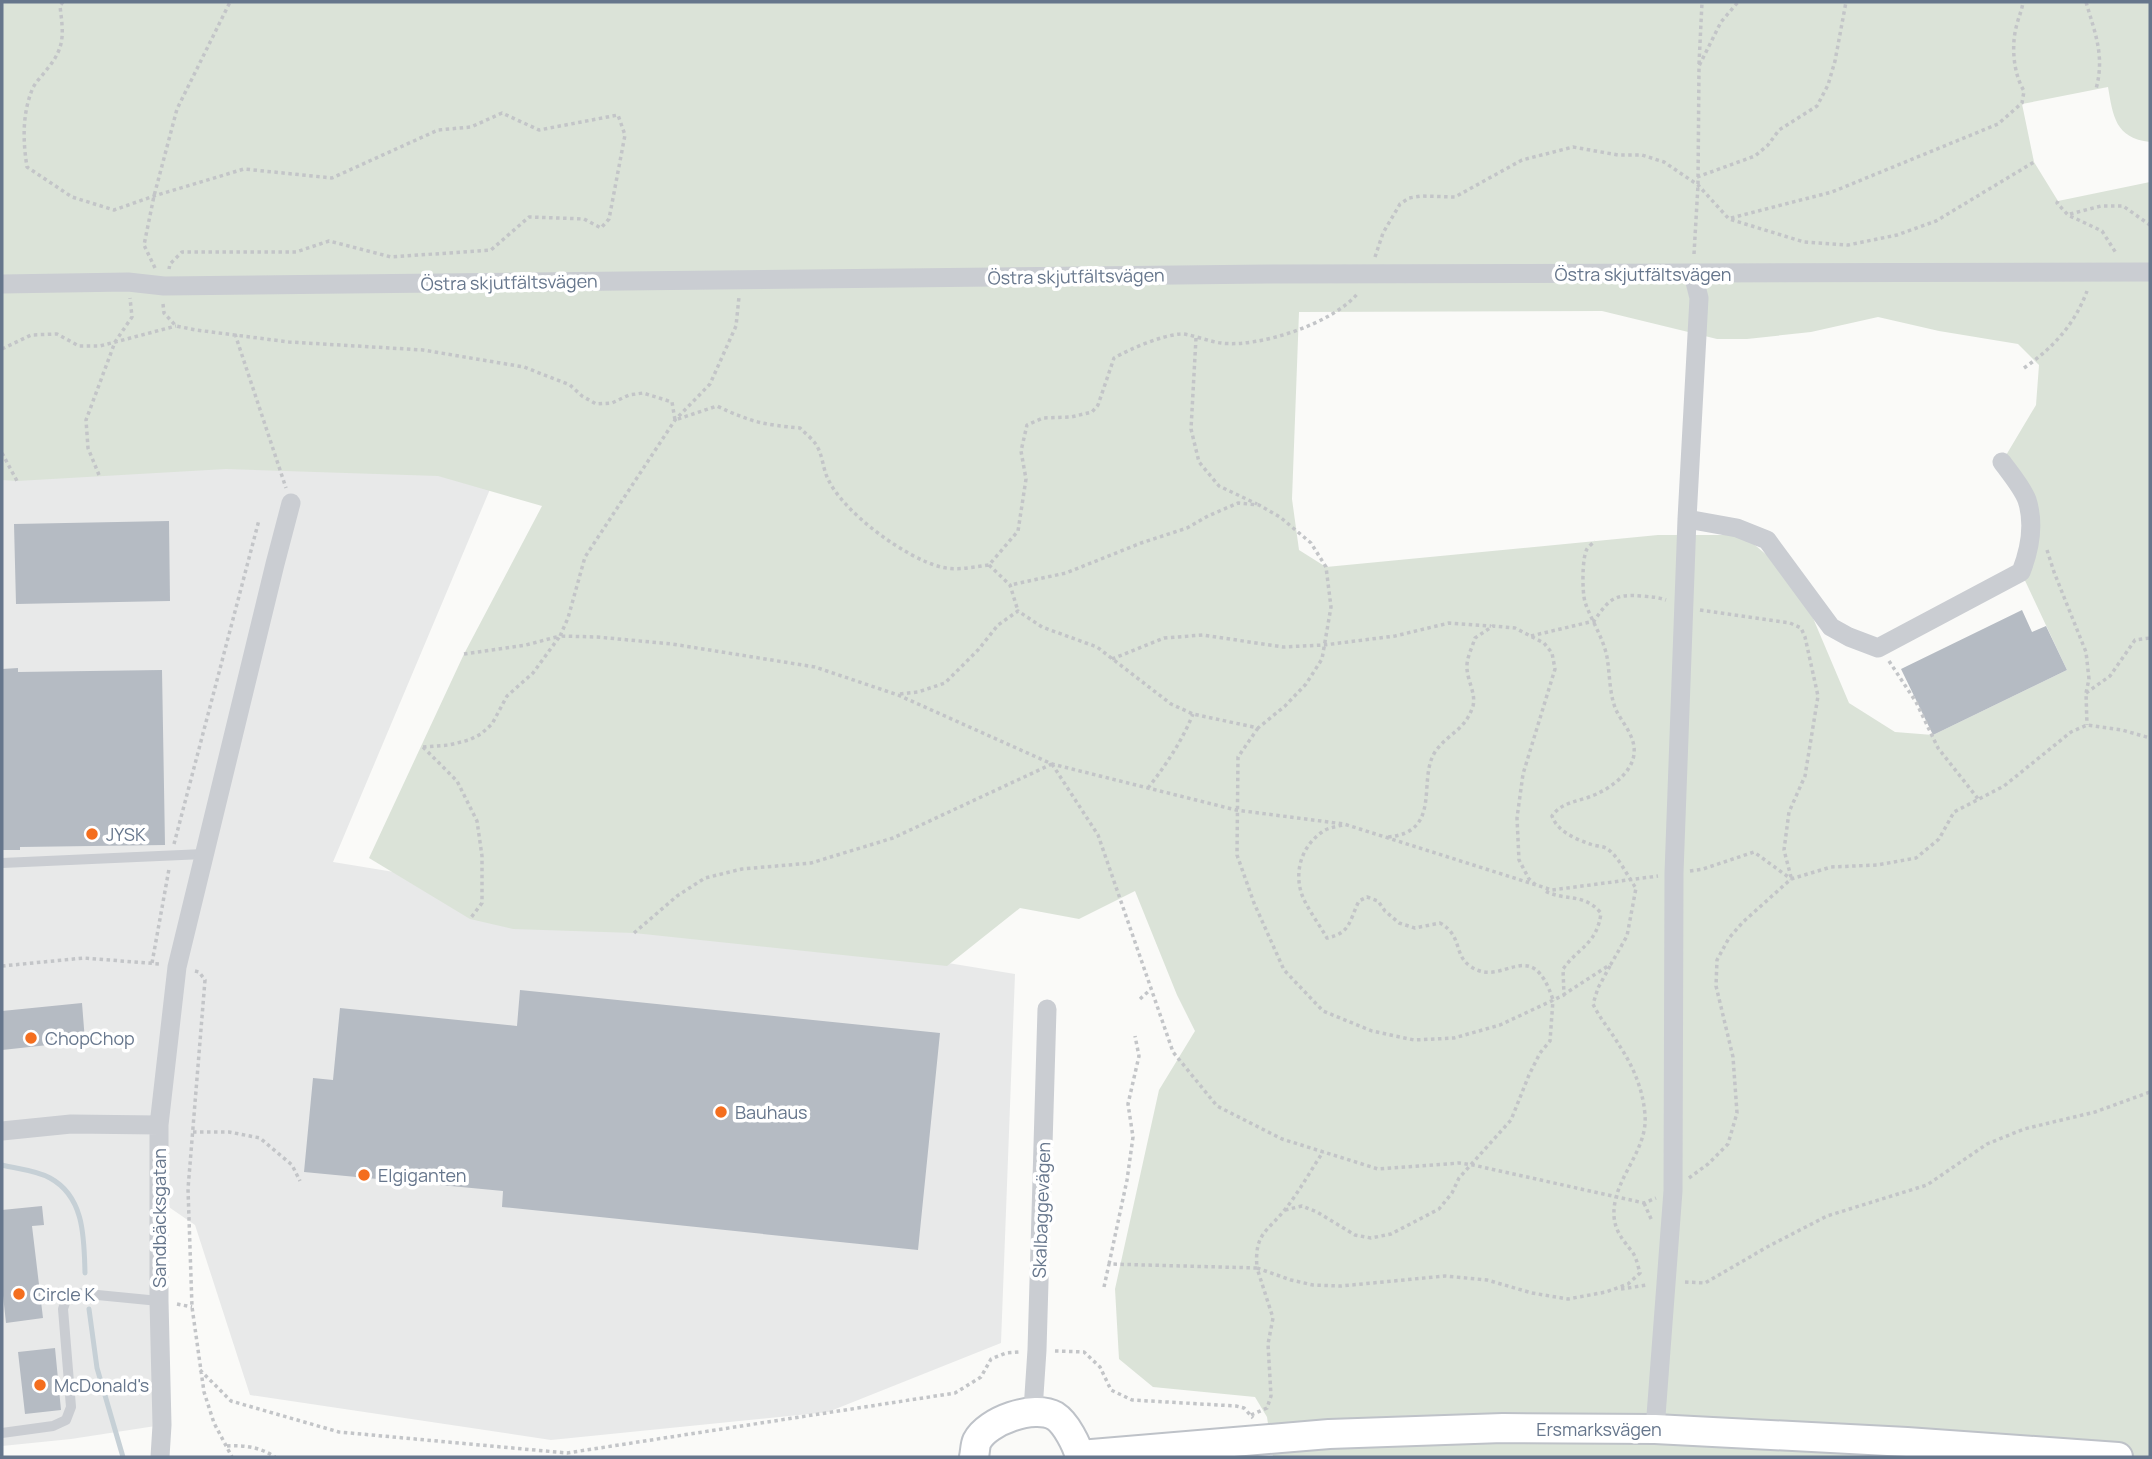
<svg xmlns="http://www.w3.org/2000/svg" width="2152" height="1459" font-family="Manrope,sans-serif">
	<rect width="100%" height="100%" fill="#fafaf8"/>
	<path fill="#e8e9e9" d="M 2,369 L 515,430 L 333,862 L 1015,974 L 1001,1343 L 828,1412 L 551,1440 L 250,1395 L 195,1225 L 160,1201 L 162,1425 L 71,1439 L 2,1446 Z"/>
	<path fill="#dbe3d8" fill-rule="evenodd" d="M 2,2 L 2150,2 L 2150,142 C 2115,138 2113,116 2108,87 L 2022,104 L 2034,162 L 2058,201 L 2150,182 L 2150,1457 L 1273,1457 L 1267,1417 L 1255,1397 L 1153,1387 L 1119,1359 L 1115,1289 L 1159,1090 L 1195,1031 L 1177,995 L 1135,891 L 1079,919 L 1020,908 L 947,966 L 634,933 L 513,929 L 470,919 L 369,858 L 464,654 L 542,506 L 438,476 L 226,469 L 17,481 L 2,480 ZM 1602,311 L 1717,339 L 1747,339 L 1811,332 L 1878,317 L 1939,331 L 2018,344 L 2039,365 L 2036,405 L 2002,462 L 2031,526 L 2021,572 L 2067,670 L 1933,735 L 1895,732 L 1849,703 L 1813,618 L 1775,562 L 1743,535 L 1658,535 L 1326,567 L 1299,550 L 1292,499 L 1299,312 Z"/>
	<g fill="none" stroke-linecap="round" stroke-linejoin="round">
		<path stroke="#c6d0d6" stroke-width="5" d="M 2,1165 C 17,1169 36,1170 50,1178 C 85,1197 84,1239 85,1273
			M 89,1309 L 97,1368 L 123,1457"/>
	</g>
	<path fill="#b5bbc3" d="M 169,521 L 170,601 L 16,604 L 14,524 Z
		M 2022,610 L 2032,632 L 2046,626 L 2067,670 L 1933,735 L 1901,669 Z
		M 18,668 L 18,672 L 162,670 L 165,845 L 20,847 L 20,850 L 2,850 L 2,669 Z
		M 520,990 L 940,1033 L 918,1250 L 502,1207 L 503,1191 L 304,1172 L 313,1078 L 333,1080 L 340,1008 L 517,1026 Z
		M 82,1003 L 85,1041 L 2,1050 L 2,1011 Z
		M 42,1206 L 44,1225 L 32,1226 L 43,1318 L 6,1323 L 2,1286 L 2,1210 Z
		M 55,1348 L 61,1410 L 25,1414 L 18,1352 Z"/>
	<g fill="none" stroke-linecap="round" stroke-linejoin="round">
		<g stroke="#bec2c8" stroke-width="32">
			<path id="secondary" d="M 1080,1455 L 1329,1434 L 1503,1428 L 1655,1429 L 1907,1442 L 2118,1457
				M 974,1457 C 975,1453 975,1445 977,1441 C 987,1421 1034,1404 1055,1416 C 1066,1423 1077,1445 1080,1457"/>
		</g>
		<path stroke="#c3c5c8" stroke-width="3.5" stroke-dasharray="3.5 3.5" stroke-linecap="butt" d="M 63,2 L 60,6 C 63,32 66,46 48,68 C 43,75 35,82 32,90 C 22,115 23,142 27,167 L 72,197 L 114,210 L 154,196 L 244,169 L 332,178 L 438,130 L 471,127 L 502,113 L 539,130 L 618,115 L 625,135 L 609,219 L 601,228 L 584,219 L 529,217 L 491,250 L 391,257 L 329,241 L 296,252 L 182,252 L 170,264 L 169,269
			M 2086,2 C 2095,33 2105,56 2096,89
			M 1699,64 L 1702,2
			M 1697,177 L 1755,156 L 1768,145 L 1779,130 L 1817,106 L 1828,85 L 1835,61 L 1846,2
			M 2058,201 L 2057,203 L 2068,215 L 2102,231 L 2116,253
			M 2070,214 L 2101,206 L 2123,206 L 2150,225
			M 1731,218 L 1832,192 L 1998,124 L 2022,103 L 2024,91 C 2013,73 2011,44 2017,24 C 2019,16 2022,10 2023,2
			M 1694,254 L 1698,185 L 1699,66 L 1721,22 L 1738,2
			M 1375,257 L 1383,233 L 1400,204 L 1409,198 L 1421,196 L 1455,197 L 1522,160 L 1573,147 L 1618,155 L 1642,155 L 1664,162 L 1698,185 L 1729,219 L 1804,242 L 1848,245 L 1897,235 L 1936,221 L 2034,162
			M 155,268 L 144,245 L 154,196 L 177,109 L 230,2
			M 163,304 L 164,313 L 176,326 L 196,330 L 289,342 L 423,350 L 524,367 L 570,385 L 582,396 L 596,404 L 612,403 L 629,395 L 643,393 L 672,402 L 675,420 L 717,406 C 750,422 765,425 800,428 C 806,434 815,441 818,448 C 823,458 823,469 828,479 C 843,512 905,558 941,567 C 957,571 973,567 989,565 L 1018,531 L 1026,479 L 1021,451 L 1027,425 L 1043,418 L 1071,417 L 1092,412 L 1098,405 L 1114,358 C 1132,348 1160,336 1180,334 C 1188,333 1210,342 1221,343 C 1259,348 1334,323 1358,293
			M 235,334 L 286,488
			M 1196,338 L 1191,429 L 1199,462 L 1219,486 L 1257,504
			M 2,349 L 31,335 L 57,334 L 79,346 L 100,346 L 176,326
			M 2024,368 C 2053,348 2075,324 2087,291
			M 2,453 L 17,481
			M 99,475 L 88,448 L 86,420 L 115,342 L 132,317 L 130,298
			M 2047,550 L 2054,572 L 2086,652 L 2089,679 L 2086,693 L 2087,725
			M 989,565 L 1010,585 L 1018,611
			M 1700,610 L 1790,623 L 1801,628 L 1805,637 L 1818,696 L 1805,776 L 1789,812 L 1784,850 L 1791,877
			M 1531,636 L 1594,621 C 1610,598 1614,594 1642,596 C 1651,597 1658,597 1666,600
			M 464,654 L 526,645 L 560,636 L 568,618 L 585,557 L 675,420 L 710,384 L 736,326 L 739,297
			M 1112,659 L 1164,638 L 1203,635 L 1283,647 L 1324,645 L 1395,636 L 1449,623 L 1491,626
			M 1889,661 L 1916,702 L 1938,748 L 1979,800
			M 2086,693 L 2110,676 L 2135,640 L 2150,638
			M 900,694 L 918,692 L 945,683 L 978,650 L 998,625 L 1018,611 L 1042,627 L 1097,647 L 1171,704 L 1193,714 L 1258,728 L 1285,706 L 1306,684 L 1322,659 L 1331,607 L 1326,567 L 1311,543 L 1280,517 L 1259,505 L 1238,503 L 1208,516 L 1187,528 L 1141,543 L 1066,573 L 1010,585
			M 1258,728 L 1238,757 L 1237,855 L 1254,903 L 1284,970 L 1323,1011 L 1372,1031 L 1414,1040 L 1454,1038 L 1500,1025 L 1564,995 L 1563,969 C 1579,947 1597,944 1601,913 C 1583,892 1565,902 1543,890
			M 423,747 L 449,745 L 469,740 L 481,734 L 492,724 L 507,696 L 533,673 L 560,636 L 597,637 L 672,644 L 815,667 L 898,695 L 1052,764 L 1236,810 L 1344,824 L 1552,890 L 1658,876
			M 423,747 L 457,781 L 477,821 L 482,856 L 482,903 L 470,919
			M 1052,764 L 1098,835 L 1173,1052 L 1217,1106 L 1282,1139 L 1378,1169 L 1459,1163 L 1473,1165 L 1644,1203 L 1656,1198
			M 1148,788 C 1166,765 1182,741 1193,714
			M 1342,825 C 1335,827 1327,828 1322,832 C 1301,847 1294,872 1302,895 C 1308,910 1319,924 1327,938 C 1351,933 1349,921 1359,901 L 1367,897 L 1378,901 L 1385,911 L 1399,923 L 1415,928 L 1440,923 C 1463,936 1453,954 1470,966 C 1503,990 1531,932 1553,1000
			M 1388,837 C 1443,832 1417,780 1435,752 C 1448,733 1465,731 1473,706 C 1476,694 1468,682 1467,669 C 1466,659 1472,648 1475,638 L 1493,626 L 1515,628 L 1544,643 L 1552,653 L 1555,669 L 1523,774 L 1517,818 L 1519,860 L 1529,879 L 1537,886
			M 174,844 L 259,520
			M 1690,871 L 1703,869 L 1754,852 L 1791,879
			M 634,933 L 677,896 L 705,878 L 742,869 L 811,863 L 893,838 L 1052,764
			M 152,963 L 169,869
			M 2,966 L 84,958 L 160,964
			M 195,971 L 199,972 L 205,980 L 188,1189 L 192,1307 L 204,1392 L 214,1423 L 232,1457
			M 1563,995 L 1611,964 L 1627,936 L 1636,888 C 1627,876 1619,856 1606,848 C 1602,846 1595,846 1590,844 C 1575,839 1557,831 1552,816 C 1561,803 1575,802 1589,797 C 1607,791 1632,774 1634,754 C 1636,737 1623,724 1616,710 C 1609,693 1610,674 1607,657 C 1603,637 1591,620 1585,602 C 1582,592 1582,557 1587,549 C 1589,546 1593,543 1595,541
			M 1140,999 L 1150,990
			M 193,1132 L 229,1132 L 260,1138 L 292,1165 L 300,1181
			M 1689,1178 L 1708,1164 L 1728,1144 L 1737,1113 L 1733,1057 L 1716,986 L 1717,960 L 1729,938 L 1743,922 L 1791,879 L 1831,867 L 1877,865 L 1916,858 L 1939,839 L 1954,812 L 2004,786 L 2071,732 L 2087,725 L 2122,730 L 2150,738
			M 1644,1203 L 1652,1221
			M 1285,1210 L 1302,1206 L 1317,1212 L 1355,1235 L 1371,1238 L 1391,1234 L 1439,1209 L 1452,1193 L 1459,1178 L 1511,1120 L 1529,1075 L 1540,1053 L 1550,1041 L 1553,1000
			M 1109,1264 L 1127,1180 L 1133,1137 L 1128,1104 L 1139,1056 L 1135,1036
			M 1257,1268 L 1291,1280 L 1313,1285 L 1341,1286 L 1445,1276 L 1487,1280 L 1532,1293 L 1568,1299 L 1606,1292 L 1628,1284 L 1640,1273 C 1638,1267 1637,1259 1633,1253 C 1624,1241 1615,1232 1614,1216 C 1612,1179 1648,1152 1645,1115 C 1643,1089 1633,1066 1619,1045 C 1611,1031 1600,1019 1593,1004 L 1598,988 L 1610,966
			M 1685,1282 L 1705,1283 L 1767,1247 L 1827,1216 L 1927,1185 L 1987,1144 L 2024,1129 L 2095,1112 L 2150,1092
			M 1104,1287 L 1109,1264 L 1257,1268 C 1254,1232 1268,1232 1287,1207 C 1300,1190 1311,1170 1323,1152
			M 1621,1289 L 1647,1285
			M 177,1304 L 192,1307
			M 1055,1351 L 1084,1352 L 1100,1367 L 1111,1390 L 1132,1400 L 1236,1406 L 1244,1408 L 1253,1418
			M 200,1370 L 231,1401 L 339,1432 L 567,1453 L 955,1393 L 981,1377 L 991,1359 L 1006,1353 L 1019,1352
			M 1251,1415 L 1267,1408 L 1271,1396 L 1268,1344 L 1273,1318 L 1257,1268
			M 227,1446 C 244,1445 260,1447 275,1457"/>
		<path stroke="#cacdd2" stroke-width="10" d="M 2,863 L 204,854
			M 2,1433 L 53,1426 L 66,1420 L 71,1407 L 63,1309 L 67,1297 L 77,1293 L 159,1301"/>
		<path stroke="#cacdd2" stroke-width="19" d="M 2,284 L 128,282 L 164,286 L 1269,274 L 2150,272
			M 1687,519 L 1737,528 L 1767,540 L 1831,627 L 1849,637 L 1878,648 L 2021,572 C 2030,549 2035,525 2027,500 C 2022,487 2010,473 2002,462
			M 159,1125 L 177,967 L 275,564 L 291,503
			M 2,1131 L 71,1124 L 159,1125 L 159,1301 L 162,1425 L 160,1457
			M 1033,1410 L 1037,1350 L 1047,1009
			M 1655,1429 L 1673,1191 L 1674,873 L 1687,519 L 1699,298 L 1693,274"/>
		<use href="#secondary" stroke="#fff" stroke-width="28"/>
	</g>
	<g fill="#f46e1e" stroke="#fff" stroke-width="2.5">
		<circle cx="92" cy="834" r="7"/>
		<circle cx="31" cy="1038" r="7"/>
		<circle cx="721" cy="1112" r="7"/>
		<circle cx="364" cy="1175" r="7"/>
		<circle cx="19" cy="1294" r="7"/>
		<circle cx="40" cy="1385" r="7"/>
	</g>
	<g text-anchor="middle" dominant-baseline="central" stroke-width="7" stroke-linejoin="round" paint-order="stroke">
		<g font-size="18" fill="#66768c" stroke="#fff">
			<text x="1643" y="274">Östra skjutfältsvägen</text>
			<text transform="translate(1076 276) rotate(-1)">Östra skjutfältsvägen</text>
			<text transform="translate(509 282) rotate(-1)">Östra skjutfältsvägen</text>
			<text transform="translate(1041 1210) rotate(-88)">Skalbaggevägen</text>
			<text transform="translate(159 1218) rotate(-90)">Sandbäcksgatan</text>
			<text x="1599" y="1429">Ersmarksvägen</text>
		</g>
		<g font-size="18" fill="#66768c" stroke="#fff" text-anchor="start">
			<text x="106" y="834">JYSK</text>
			<text x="45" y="1038">ChopChop</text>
			<text x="735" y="1112">Bauhaus</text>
			<text x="378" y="1175">Elgiganten</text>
			<text x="33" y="1294">Circle K</text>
			<text x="54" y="1385">McDonald's</text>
		</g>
	</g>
	<rect width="2152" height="1459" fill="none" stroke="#66768c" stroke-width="7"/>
</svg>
